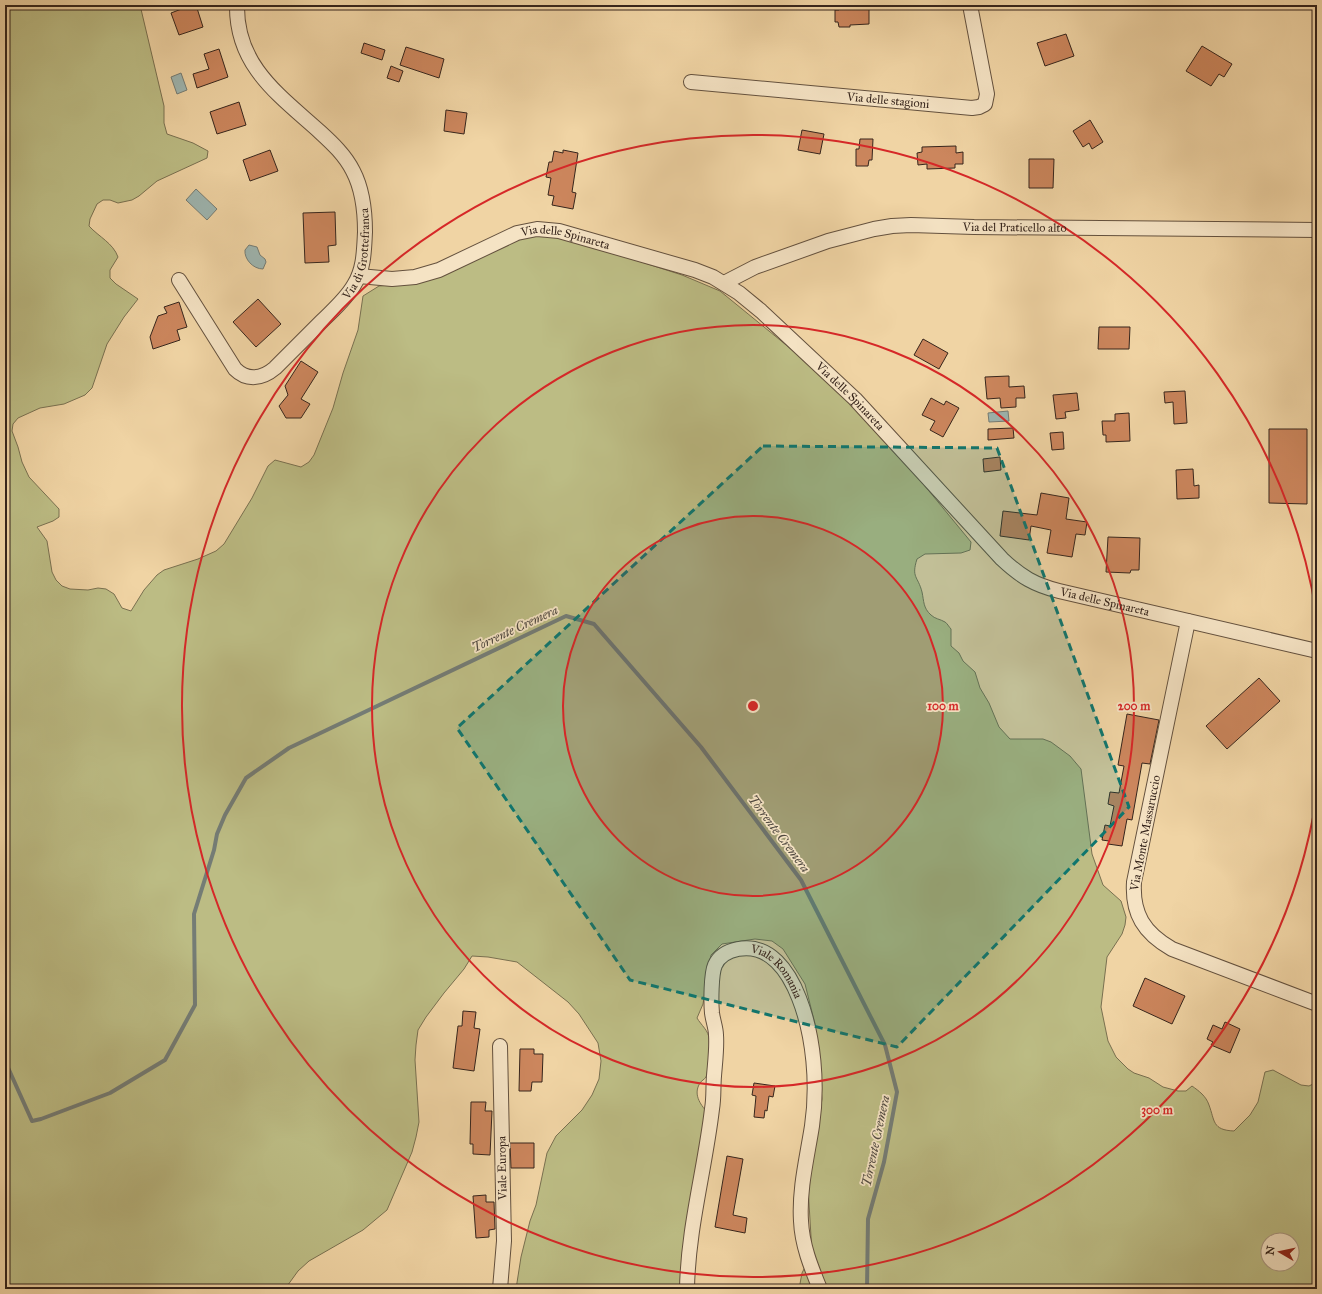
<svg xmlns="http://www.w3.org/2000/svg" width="1322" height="1294" font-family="'IM FELL Great Primer',serif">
	<rect width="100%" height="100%" fill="#f0d4a4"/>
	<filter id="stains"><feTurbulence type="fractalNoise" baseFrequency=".005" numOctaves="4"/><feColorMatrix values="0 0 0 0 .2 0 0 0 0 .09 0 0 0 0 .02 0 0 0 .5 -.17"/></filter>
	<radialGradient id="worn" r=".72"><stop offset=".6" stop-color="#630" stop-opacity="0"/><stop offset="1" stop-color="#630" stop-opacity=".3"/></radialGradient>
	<path fill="#bcbc84" stroke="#797050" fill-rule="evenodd" d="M 5,5 L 140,5 L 164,106 L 164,123 L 167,134 L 193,143 L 208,151 L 207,158 L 157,181 L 139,196 L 132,200 L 118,203 L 110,200 L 103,200 L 97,204 L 90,219 L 89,226 C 99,237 113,243 118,257 L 110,270 L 110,278 L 116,284 L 138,299 L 124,317 L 107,344 L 92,388 L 85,395 L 64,404 L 40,408 L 18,418 L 13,424 L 12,431 L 18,447 L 22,462 L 29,477 L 59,509 L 59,517 L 53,521 L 37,527 L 47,541 L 52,572 L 56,580 L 62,586 L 70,589 L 88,590 L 98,588 L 106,589 L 114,594 L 122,608 L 131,611 L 144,590 L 157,575 L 164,570 L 198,559 L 216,551 L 224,544 L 252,498 L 268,466 L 275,460 L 301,467 L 309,462 L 314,455 L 333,408 L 343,373 L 358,330 L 363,296 L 379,286 L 411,283 L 510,239 L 544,234 L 595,247 L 682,275 L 720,291 L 791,349 L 802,356 L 873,423 L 971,542 L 970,550 L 961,553 L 925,554 L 917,559 C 911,578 918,576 922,592 C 924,601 923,608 931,615 C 935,619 940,619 945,622 C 947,623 949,627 951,629 L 951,646 L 959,653 L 963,661 L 975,672 L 980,688 L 989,703 L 999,727 L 1010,739 L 1043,739 L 1051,742 L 1070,756 L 1081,769 L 1092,854 L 1103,885 L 1121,901 L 1126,917 L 1125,925 L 1122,934 L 1107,957 L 1101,1007 L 1108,1041 L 1116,1057 L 1128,1069 L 1134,1073 L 1149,1078 L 1163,1087 L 1178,1091 L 1186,1091 L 1192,1086 C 1199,1091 1206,1096 1209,1105 C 1215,1121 1212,1130 1234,1131 L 1250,1115 L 1258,1102 L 1265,1072 L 1273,1070 L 1301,1085 L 1309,1086 L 1317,1082 L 1317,1289 L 799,1289 L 802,1273 L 812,1253 L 808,1187 L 822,1099 L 815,1024 L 805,984 L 783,949 L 772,941 L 755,939 L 722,944 L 711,955 L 703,1004 L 697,1018 C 701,1025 709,1031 709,1039 C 710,1047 709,1069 706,1077 C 705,1079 701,1081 700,1083 C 693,1094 700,1104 707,1112 L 681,1289 L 516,1289 L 521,1257 L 530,1221 L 536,1205 L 547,1153 L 556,1136 L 582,1110 L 592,1095 L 599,1079 L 601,1061 L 598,1043 L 579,1014 L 568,1002 L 517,962 L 488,957 L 472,956 L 464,969 L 444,993 L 426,1017 L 418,1030 L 416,1045 L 415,1060 L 419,1122 L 416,1137 L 412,1152 L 387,1210 L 363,1230 L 309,1261 L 298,1271 L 285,1289 L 5,1289 ZM 1268,1240 L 1292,1240 L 1292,1264 L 1268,1264 Z"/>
	<path fill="#9eb6b1" stroke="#747c75" d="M 181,73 L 187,90 L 177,94 L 171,77 Z
		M 196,189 L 217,209 L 207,220 L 186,200 Z
		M 249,245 L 257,247 L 260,255 L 265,259 L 266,262 L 263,269 C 253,269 244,259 245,250 Z
		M 1008,411 L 1009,421 L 989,422 L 988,413 Z"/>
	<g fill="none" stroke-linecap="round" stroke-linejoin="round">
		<path stroke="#747c75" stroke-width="4" d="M 5,1061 L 32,1121 L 41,1119 L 110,1093 L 165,1060 L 195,1005 L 194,914 L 214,850 L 217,834 L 225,815 L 246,778 L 289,748 L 566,616 L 594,624 L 701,747 L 801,880 L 885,1045 L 897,1092 L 884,1162 L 868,1219 L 867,1289"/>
	</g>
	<path fill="#cc865d" stroke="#36251c" d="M 192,5 L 196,5 L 203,27 L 179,35 L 171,13 Z
		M 839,5 L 869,5 L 869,24 L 850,25 L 850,27 L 839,27 L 838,22 L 835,22 L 835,10 L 839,10 Z
		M 1066,34 L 1074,56 L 1045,66 L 1037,43 Z
		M 364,43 L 385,50 L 382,60 L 361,53 Z
		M 1202,46 L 1232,64 L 1224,77 L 1219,74 L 1211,86 L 1186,71 Z
		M 406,47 L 444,59 L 439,78 L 400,65 Z
		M 219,49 L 228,77 L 197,88 L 193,74 L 209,69 L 204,54 Z
		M 391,66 L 403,71 L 399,82 L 387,78 Z
		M 239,102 L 246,125 L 217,134 L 210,112 Z
		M 446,110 L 467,113 L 464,134 L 444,131 Z
		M 1090,120 L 1103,142 L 1092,149 L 1089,143 L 1083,147 L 1073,131 Z
		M 802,130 L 824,134 L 820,154 L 798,150 Z
		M 860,139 L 873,139 L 872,160 L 869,160 L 868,166 L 856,166 L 856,149 L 859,149 Z
		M 956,146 L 956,153 L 963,152 L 963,164 L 955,164 L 955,168 L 927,169 L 927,164 L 918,165 L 917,153 L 922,152 L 922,147 Z
		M 270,150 L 278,171 L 250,181 L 243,160 Z
		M 563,150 L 578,153 L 572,192 L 576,193 L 573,209 L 552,205 L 554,196 L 548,195 L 551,178 L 546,177 L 549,162 L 552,162 L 554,151 L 563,153 Z
		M 1029,159 L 1054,159 L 1053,188 L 1029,188 Z
		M 335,212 L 336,245 L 328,246 L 329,262 L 305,263 L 303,213 Z
		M 258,299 L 281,324 L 256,347 L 233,322 Z
		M 179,302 L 187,327 L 177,330 L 180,340 L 153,349 L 150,337 L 158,316 L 167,313 L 164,307 Z
		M 1099,327 L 1130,327 L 1129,349 L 1098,349 Z
		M 923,339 L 948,353 L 939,369 L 914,355 Z
		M 301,361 L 318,372 L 301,399 L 310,404 L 301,418 L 286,418 L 279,406 L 288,395 L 285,386 Z
		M 1009,376 L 1009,387 L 1024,386 L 1025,398 L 1016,398 L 1016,407 L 1001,408 L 1000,398 L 987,399 L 985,377 Z
		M 1185,391 L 1187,423 L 1174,424 L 1173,402 L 1165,403 L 1164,392 Z
		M 1077,393 L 1079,410 L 1065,412 L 1066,418 L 1056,419 L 1053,395 Z
		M 931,398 L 944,405 L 946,401 L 959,408 L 943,437 L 930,430 L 935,421 L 922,415 Z
		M 1129,413 L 1130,441 L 1106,442 L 1106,435 L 1103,435 L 1102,421 L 1115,421 L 1115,414 Z
		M 1013,428 L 1014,438 L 988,440 L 988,429 Z
		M 1269,429 L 1307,429 L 1307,504 L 1269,503 Z
		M 1063,432 L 1064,449 L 1052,450 L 1050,433 Z
		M 1000,457 L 1001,470 L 984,472 L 983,459 Z
		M 1193,469 L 1194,486 L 1199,485 L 1199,498 L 1177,499 L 1176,470 Z
		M 1041,493 L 1069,498 L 1066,519 L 1087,522 L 1085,535 L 1076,534 L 1072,557 L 1047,553 L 1051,530 L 1031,526 L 1029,540 L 1000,536 L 1003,511 L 1037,515 Z
		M 1108,537 L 1140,538 L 1139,570 L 1131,570 L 1130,573 L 1106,572 Z
		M 1259,678 L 1280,701 L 1227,749 L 1206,726 Z
		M 1127,714 L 1159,720 L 1150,764 L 1142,763 L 1132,820 L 1127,819 L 1122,846 L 1108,844 L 1109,841 L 1102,840 L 1105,825 L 1110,826 L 1114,806 L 1108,804 L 1110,792 L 1119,793 L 1124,766 L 1118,765 Z
		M 1145,978 L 1185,996 L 1172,1024 L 1133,1006 Z
		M 463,1011 L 476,1012 L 474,1028 L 480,1029 L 474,1071 L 453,1068 L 458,1026 L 462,1026 Z
		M 1225,1022 L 1240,1029 L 1230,1053 L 1211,1045 L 1213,1042 L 1207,1039 L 1213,1025 L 1222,1029 Z
		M 520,1049 L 534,1049 L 534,1054 L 543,1054 L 542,1082 L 532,1082 L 531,1091 L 519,1091 Z
		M 754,1083 L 775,1086 L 773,1097 L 769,1096 L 767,1111 L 765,1110 L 764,1118 L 754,1117 L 756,1096 L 752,1095 Z
		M 471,1102 L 486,1102 L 485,1111 L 492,1111 L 490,1155 L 473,1154 L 473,1144 L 470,1144 Z
		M 510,1143 L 534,1143 L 534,1168 L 511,1168 Z
		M 727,1156 L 743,1159 L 733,1215 L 747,1218 L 745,1233 L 715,1227 Z
		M 486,1195 L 486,1202 L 494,1202 L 495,1229 L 489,1230 L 489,1237 L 476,1238 L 473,1196 Z"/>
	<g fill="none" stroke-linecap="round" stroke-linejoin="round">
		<g stroke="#64513e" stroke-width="16">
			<g id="minor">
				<path id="s1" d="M 691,82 L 972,108 L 979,107 L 985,104 L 987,94 L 970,5"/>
				<path id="s2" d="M 359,276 L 392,279 L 415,277 L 439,270 L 517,233 L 537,229 L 559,231 L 695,270 L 713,277 L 739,293 L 761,311 L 855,399 L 1002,559 C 1021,577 1035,585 1059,591 L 1317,651"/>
				<path id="s3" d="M 179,280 L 235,369 C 247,381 262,379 275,368 C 290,353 306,337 322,321 C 333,310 346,299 354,285 C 364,269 364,251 365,232 C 365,211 363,190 353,171 C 345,155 332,143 320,132 C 279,95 236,66 237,5"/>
				<path id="s4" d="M 724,283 L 755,267 L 828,241 L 874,229 L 892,226 L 911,225 L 974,227 L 1317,230"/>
				<path d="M 1188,621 L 1134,882 C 1132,914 1144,933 1172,949 L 1317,1004"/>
				<path d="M 500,1289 L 504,1241 L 500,1046"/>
				<path id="s5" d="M 687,1289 C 688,1228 705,1169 712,1109 C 714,1098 713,1087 714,1076 C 715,1063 717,1048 716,1035 C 716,1028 713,1021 712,1013 C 711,1003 711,974 715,965 C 719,956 728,951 738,949 C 770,943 789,972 799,998 C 814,1036 818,1085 812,1126 C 807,1158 799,1189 801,1221 C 802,1245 811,1267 820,1289"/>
			</g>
		</g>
		<use href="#minor" stroke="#f5e3c4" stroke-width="14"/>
	</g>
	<path fill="#0f766e" fill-opacity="0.2" stroke="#0f766e" stroke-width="3" stroke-dasharray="8 5" stroke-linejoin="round" d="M 763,446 L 997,448 L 1129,807 L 897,1047 L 630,980 L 457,728 Z"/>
	<circle cx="753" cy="706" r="190" fill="#d62828" fill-opacity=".12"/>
	<g fill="none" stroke="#d62828" stroke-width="2">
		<circle cx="753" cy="706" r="190"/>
		<circle cx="753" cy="706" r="381"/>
		<path d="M1317 795A571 571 0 1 1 1317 617"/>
	</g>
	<g text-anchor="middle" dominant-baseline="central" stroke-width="3.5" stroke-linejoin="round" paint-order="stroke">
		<g font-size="12" fill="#36251c" stroke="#f5e3c4">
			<text stroke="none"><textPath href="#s1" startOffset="198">Via delle stagioni</textPath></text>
			<text stroke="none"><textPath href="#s4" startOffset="301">Via del Praticello alto</textPath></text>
			<text stroke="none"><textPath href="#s2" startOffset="217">Via delle Spinareta</textPath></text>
			<text stroke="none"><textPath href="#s3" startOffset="296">Via di Grottefranca</textPath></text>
			<text stroke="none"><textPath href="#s2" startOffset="553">Via delle Spinareta</textPath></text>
			<text stroke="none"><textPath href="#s2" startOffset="889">Via delle Spinareta</textPath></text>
			<text transform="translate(1145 833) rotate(-79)">Via Monte Massaruccio</text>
			<text stroke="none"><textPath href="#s5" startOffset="405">Viale Romania</textPath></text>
			<text transform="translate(502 1168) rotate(-91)">Viale Europa</text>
		</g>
		<g font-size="13" font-style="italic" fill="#504941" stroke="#f5e3c4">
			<text transform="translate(515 629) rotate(-25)">Torrente Cremera</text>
			<text transform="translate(779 834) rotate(53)">Torrente Cremera</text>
			<text transform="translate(876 1141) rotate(-78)">Torrente Cremera</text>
		</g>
	</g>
	<circle cx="753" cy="706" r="6" fill="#d62828" stroke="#f5e3c4" stroke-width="2"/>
	<g font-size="12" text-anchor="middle" font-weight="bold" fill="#d62828" stroke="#f5e3c4" stroke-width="3.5" stroke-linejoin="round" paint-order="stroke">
		<text x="943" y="710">100 m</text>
		<text x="1134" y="710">200 m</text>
		<text x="1157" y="1114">300 m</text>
	</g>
	<rect width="1322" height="1294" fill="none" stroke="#f0d4a4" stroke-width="20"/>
	<rect x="6" y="6" width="1310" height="1282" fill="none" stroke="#36251c" stroke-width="2"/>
	<rect x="10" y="10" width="1302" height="1274" fill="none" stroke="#36251c"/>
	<g transform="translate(1280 1252) rotate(279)"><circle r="19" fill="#f5e3c4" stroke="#a99781"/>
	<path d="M0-3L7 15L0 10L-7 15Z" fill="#8f2418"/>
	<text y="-6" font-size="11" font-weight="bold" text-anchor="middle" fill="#36251c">N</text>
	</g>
	<rect width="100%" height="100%" filter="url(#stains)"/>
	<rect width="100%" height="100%" fill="url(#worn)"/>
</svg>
